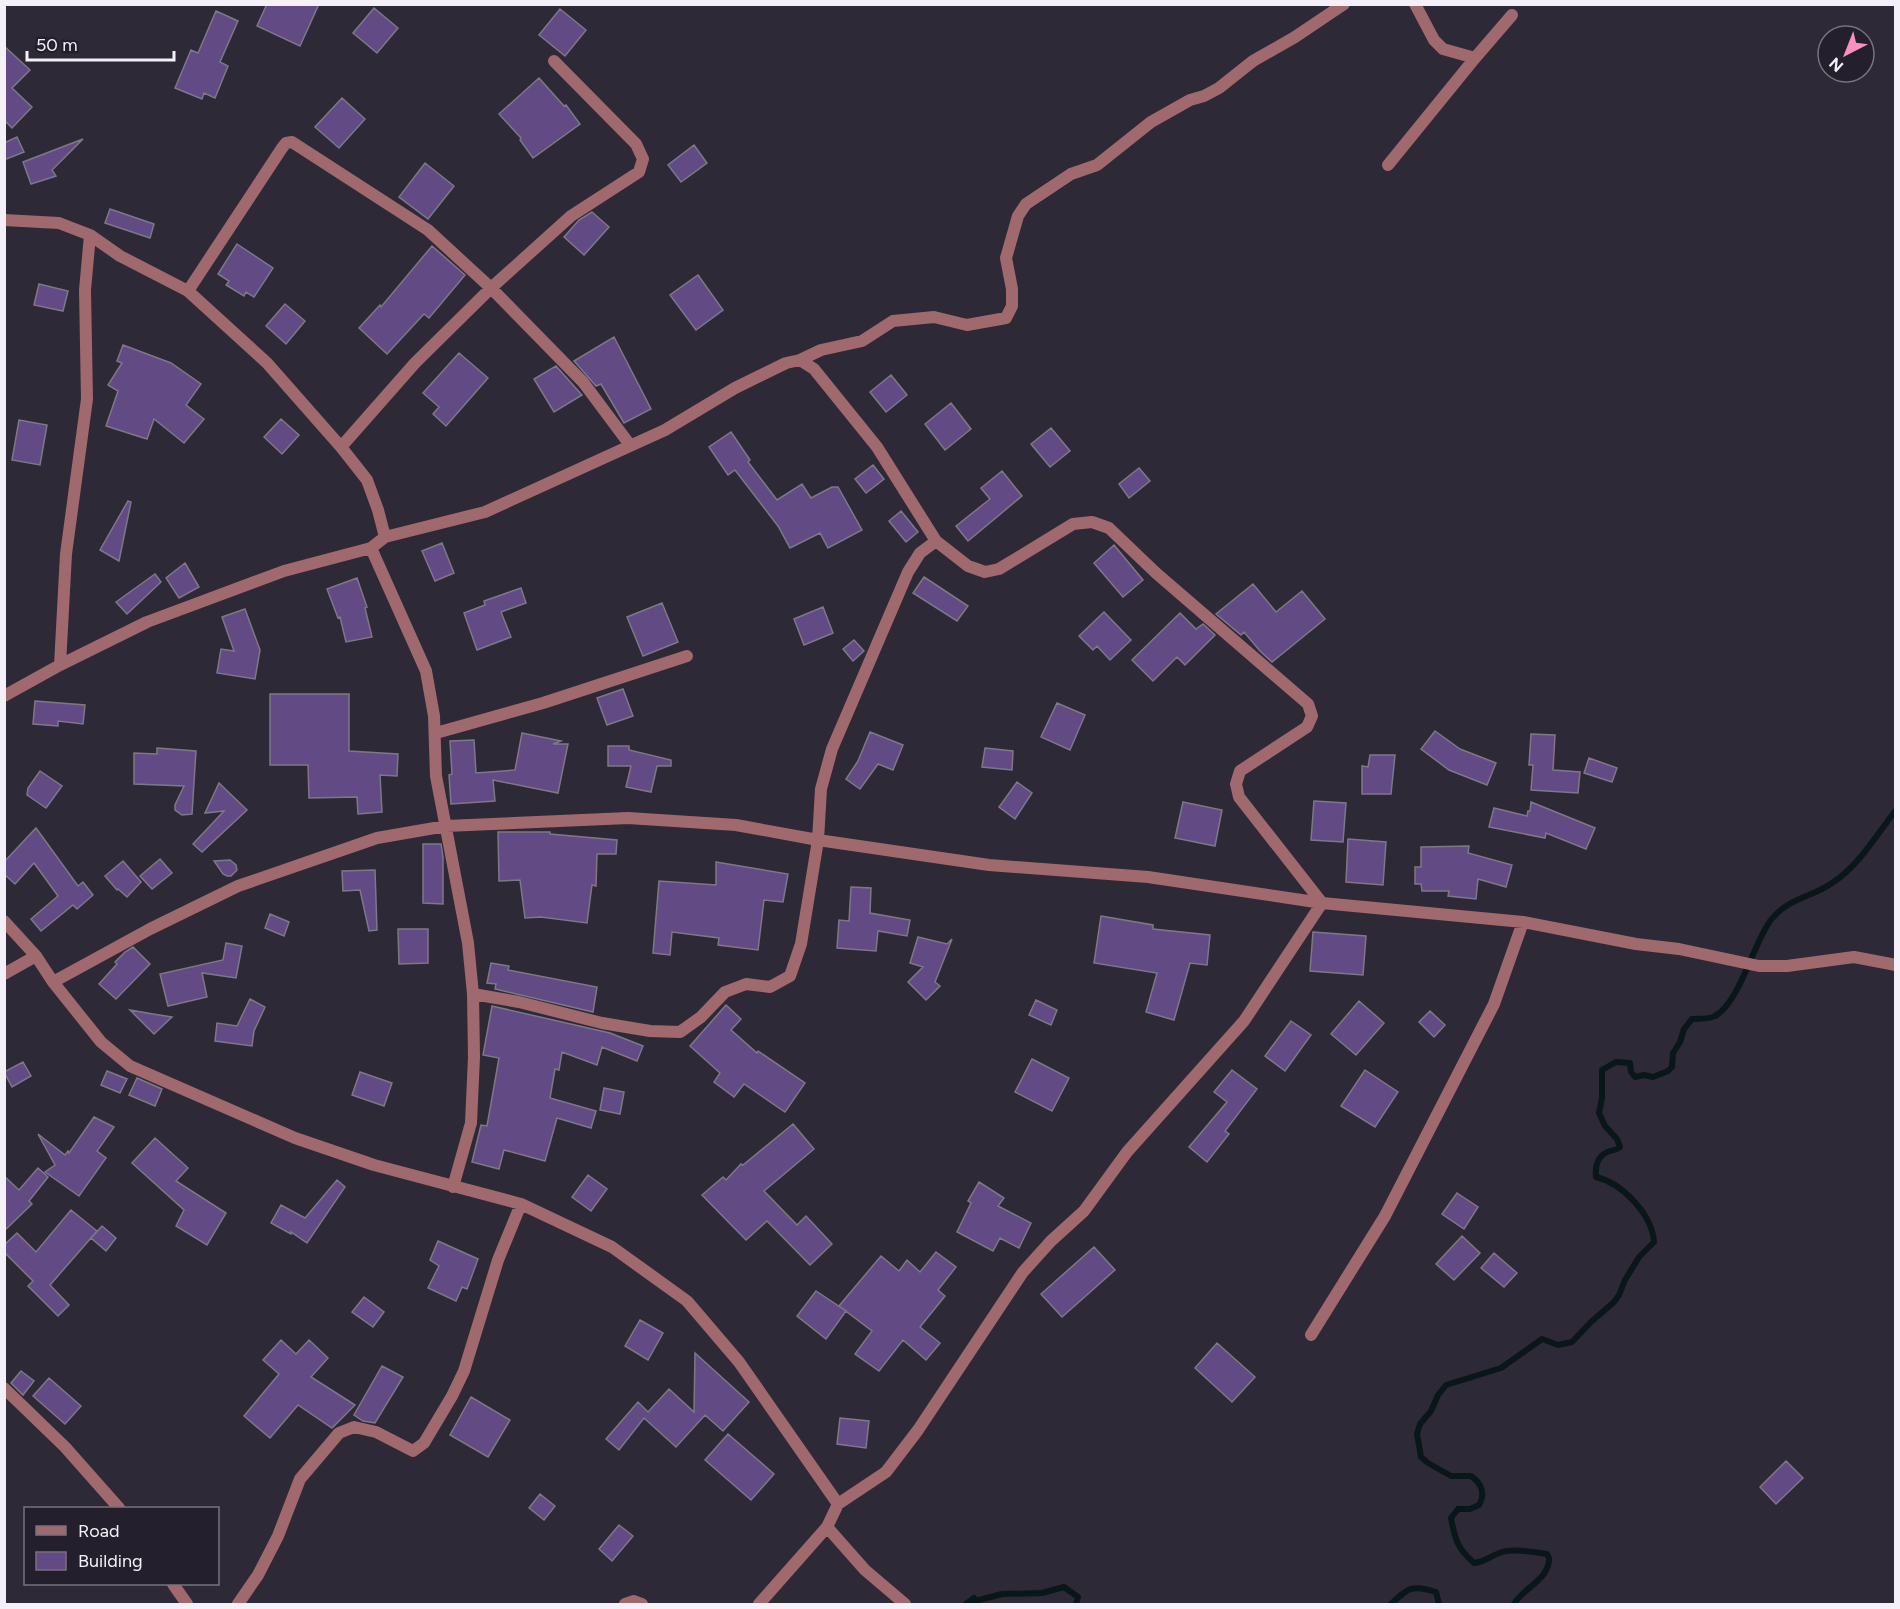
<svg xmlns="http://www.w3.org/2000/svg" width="1900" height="1609" font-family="Figtree,sans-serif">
	<rect width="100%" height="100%" fill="#2e2936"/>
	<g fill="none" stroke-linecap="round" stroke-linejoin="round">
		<path stroke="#09171a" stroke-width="6" d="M 966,1604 L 974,1598 L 975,1601 L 1002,1594 L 1042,1593 L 1064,1587 L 1078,1597 L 1076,1604
			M 1391,1604 C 1408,1588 1412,1584 1436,1592 L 1439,1604
			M 1514,1604 C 1523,1588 1550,1579 1549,1558 L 1547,1554 C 1535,1552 1513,1548 1502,1552 C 1492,1555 1485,1562 1474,1563 C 1458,1549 1455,1540 1451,1518 L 1458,1509 L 1470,1509 L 1479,1505 C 1486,1493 1481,1483 1471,1476 L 1451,1476 L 1428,1463 L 1421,1457 L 1417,1434 L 1420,1424 L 1431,1411 L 1438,1395 L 1446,1385 L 1501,1368 L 1542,1339 L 1558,1345 L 1572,1342 L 1591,1322 L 1614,1302 L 1619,1295 L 1625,1280 L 1639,1257 L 1654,1242 C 1652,1214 1622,1183 1596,1177 C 1595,1166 1597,1155 1610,1151 C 1613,1150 1617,1150 1620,1147 L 1617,1139 L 1605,1126 L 1599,1113 L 1602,1098 L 1602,1070 L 1616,1062 L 1630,1063 L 1631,1072 L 1635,1077 L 1644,1075 L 1653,1077 L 1668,1071 L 1672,1067 L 1673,1053 L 1680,1042 L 1684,1029 L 1692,1019 C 1699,1018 1708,1020 1715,1016 C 1739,1003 1753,945 1770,921 C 1789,897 1809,899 1832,883 C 1858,867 1877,834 1896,810"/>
	</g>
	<path fill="#624a85" stroke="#7d7887" stroke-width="1.5" d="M 267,4 L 319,4 L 300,46 L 257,26 Z
		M 374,8 L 398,28 L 377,53 L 353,33 Z
		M 560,9 L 586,30 L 565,56 L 539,35 Z
		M 216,11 L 238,21 L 220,62 L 228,66 L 215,98 L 204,93 L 202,99 L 175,88 L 191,50 L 198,53 Z
		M 4,46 L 30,70 L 12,88 L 32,107 L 12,128 L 4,120 Z
		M 539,78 L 564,106 L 566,105 L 580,124 L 533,158 L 520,140 L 521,138 L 499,114 Z
		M 342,98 L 365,119 L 339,148 L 315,127 Z
		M 17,137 L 24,152 L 4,160 L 4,143 Z
		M 83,139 L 52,170 L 56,176 L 31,184 L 23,162 Z
		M 694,145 L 707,163 L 681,182 L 668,165 Z
		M 425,163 L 454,186 L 428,219 L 399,197 Z
		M 110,209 L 154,224 L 150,238 L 105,223 Z
		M 592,212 L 609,227 L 584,255 L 564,237 L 579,220 Z
		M 237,244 L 273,268 L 254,297 L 246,292 L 244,296 L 226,285 L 229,281 L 218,274 Z
		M 432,246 L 465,275 L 429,318 L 424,314 L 387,354 L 359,328 L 380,305 L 381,307 Z
		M 698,275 L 723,310 L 696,330 L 670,295 Z
		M 39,284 L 68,291 L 63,311 L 34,305 Z
		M 285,304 L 305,321 L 286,344 L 266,326 Z
		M 614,337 L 651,409 L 624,423 L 601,384 L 596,386 L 574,361 Z
		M 123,345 L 171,363 L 201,384 L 186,405 L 204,419 L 184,443 L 154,419 L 147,439 L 106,426 L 118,391 L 108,385 L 122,363 L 117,361 Z
		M 459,353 L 488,378 L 446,426 L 433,414 L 439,407 L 423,393 Z
		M 556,366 L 582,395 L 554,412 L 534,379 Z
		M 891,375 L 907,395 L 886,412 L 870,392 Z
		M 951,403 L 971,429 L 945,450 L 925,424 Z
		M 281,419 L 299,435 L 282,454 L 264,437 Z
		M 19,420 L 47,425 L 40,465 L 12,460 Z
		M 1051,428 L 1070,451 L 1050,467 L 1031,444 Z
		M 731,432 L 750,460 L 748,462 L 777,500 L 802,484 L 811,498 L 832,487 L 838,487 L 862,530 L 828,548 L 820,533 L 790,548 L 778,526 L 735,470 L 728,475 L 709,447 Z
		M 873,465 L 884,479 L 866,493 L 855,479 Z
		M 1139,468 L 1150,481 L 1129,498 L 1119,484 Z
		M 1002,471 L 1022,496 L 968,541 L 956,526 L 990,499 L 981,488 Z
		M 128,501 L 131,502 L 119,561 L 100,550 Z
		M 901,511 L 918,532 L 906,542 L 889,521 Z
		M 442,543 L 454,573 L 435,581 L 422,551 Z
		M 1114,545 L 1143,580 L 1123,597 L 1094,563 Z
		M 185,563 L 199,587 L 179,598 L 166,578 Z
		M 155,574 L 161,582 L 127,614 L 116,602 Z
		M 924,577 L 968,606 L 957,621 L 913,593 Z
		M 357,578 L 367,607 L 365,608 L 372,637 L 346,642 L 340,617 L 338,618 L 327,589 Z
		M 1253,584 L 1276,612 L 1302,591 L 1325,619 L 1272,662 L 1260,651 L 1244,632 L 1241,635 L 1216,614 Z
		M 521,588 L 526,603 L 501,612 L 511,637 L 477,650 L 464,613 L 485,605 L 484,601 Z
		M 662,603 L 678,642 L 643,656 L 627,617 Z
		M 823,607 L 833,633 L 804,645 L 794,619 Z
		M 245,609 L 260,650 L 255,679 L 217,673 L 221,649 L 234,651 L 222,617 Z
		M 1104,612 L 1131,640 L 1110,660 L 1097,646 L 1093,650 L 1079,636 Z
		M 1180,613 L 1196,629 L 1203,624 L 1215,635 L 1185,665 L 1177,657 L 1153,681 L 1132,660 Z
		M 854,640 L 864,651 L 853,661 L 843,649 Z
		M 623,689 L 633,716 L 607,725 L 597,698 Z
		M 270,694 L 349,694 L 349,751 L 398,754 L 397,776 L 380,775 L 382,812 L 358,814 L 357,797 L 309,798 L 308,765 L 270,765 Z
		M 35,701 L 85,705 L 83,724 L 58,721 L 58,726 L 33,724 Z
		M 1057,703 L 1085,715 L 1070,750 L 1041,737 Z
		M 1435,731 L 1460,749 L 1496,763 L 1487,785 L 1449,770 L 1421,749 Z
		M 870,732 L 903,745 L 893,770 L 878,764 L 860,789 L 846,779 L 858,761 Z
		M 522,733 L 561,741 L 553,744 L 568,744 L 558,793 L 493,780 L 495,801 L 451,804 L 449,775 L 452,774 L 450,741 L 474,740 L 476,773 L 515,770 Z
		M 1531,734 L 1555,735 L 1553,770 L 1580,772 L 1578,793 L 1531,790 L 1533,765 L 1529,765 Z
		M 608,746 L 629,746 L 629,750 L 671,760 L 671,766 L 657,766 L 651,792 L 626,787 L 631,766 L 608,766 Z
		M 157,748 L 196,751 L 192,814 L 182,815 L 175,810 L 175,805 L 184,786 L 134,784 L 134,753 L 157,754 Z
		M 985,748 L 1013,751 L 1012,770 L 982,767 Z
		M 1370,755 L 1395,755 L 1391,794 L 1362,794 L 1362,766 L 1368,767 Z
		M 1589,758 L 1617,768 L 1612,782 L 1584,773 Z
		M 40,771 L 62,786 L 46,808 L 27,795 L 28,788 Z
		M 1017,782 L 1032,793 L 1015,819 L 999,807 Z
		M 219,783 L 247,810 L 202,852 L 193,844 L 224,811 L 205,813 Z
		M 1314,801 L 1346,803 L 1343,842 L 1311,840 Z
		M 1183,802 L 1222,810 L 1215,846 L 1175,838 Z
		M 1531,802 L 1595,828 L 1586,849 L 1546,833 L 1545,838 L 1489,827 L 1494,808 L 1527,816 L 1528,811 L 1530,811 Z
		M 36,828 L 78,886 L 83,882 L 93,895 L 77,909 L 73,905 L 41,931 L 31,919 L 58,896 L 34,863 L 15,884 L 4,874 L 4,862 Z
		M 498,832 L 550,832 L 550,834 L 617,840 L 616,854 L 597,854 L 596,886 L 592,885 L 587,923 L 541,917 L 525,918 L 520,880 L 499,881 Z
		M 1348,839 L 1386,842 L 1383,885 L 1346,882 Z
		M 423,844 L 441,844 L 443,857 L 443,904 L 423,903 Z
		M 1469,846 L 1468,853 L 1512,865 L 1506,887 L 1478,879 L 1476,899 L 1448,896 L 1449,891 L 1422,891 L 1421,884 L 1415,884 L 1415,867 L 1421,867 L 1421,847 Z
		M 160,859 L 172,873 L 152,889 L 140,876 Z
		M 230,860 L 236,865 L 237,870 L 231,876 L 227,876 L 223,874 L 214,861 Z
		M 123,861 L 141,882 L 127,897 L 118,889 L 117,890 L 105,876 Z
		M 716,862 L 788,874 L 783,902 L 764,900 L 758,950 L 718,945 L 719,938 L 672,932 L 670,955 L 653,953 L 659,881 L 716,885 Z
		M 375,870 L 377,930 L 369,931 L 360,890 L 343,891 L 342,871 Z
		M 851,887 L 871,888 L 870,913 L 910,920 L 907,936 L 878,931 L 876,951 L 837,948 L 839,920 L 849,921 Z
		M 270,914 L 289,922 L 284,936 L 265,928 Z
		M 1101,916 L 1153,925 L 1153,929 L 1210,935 L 1207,965 L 1190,963 L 1174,1020 L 1146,1012 L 1157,973 L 1094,963 Z
		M 398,929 L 428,929 L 428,963 L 399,964 Z
		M 1313,932 L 1366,936 L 1363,975 L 1310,971 Z
		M 918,937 L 947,944 L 952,939 L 935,982 L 940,986 L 926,1000 L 908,982 L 923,967 L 910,963 Z
		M 226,943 L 242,946 L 236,978 L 202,973 L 207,997 L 168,1006 L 160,974 L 223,960 Z
		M 133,947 L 150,964 L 116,999 L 99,984 L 117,964 L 115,962 L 125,952 Z
		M 491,963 L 509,966 L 508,970 L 597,987 L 593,1012 L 495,989 L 496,984 L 487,983 Z
		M 250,999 L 265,1007 L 254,1031 L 252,1046 L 215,1041 L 217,1023 L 237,1026 Z
		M 1036,1000 L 1057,1010 L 1051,1025 L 1029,1015 Z
		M 1359,1001 L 1384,1023 L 1356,1055 L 1331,1034 Z
		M 726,1005 L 741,1019 L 731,1030 L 757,1053 L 758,1051 L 805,1083 L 785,1112 L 744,1084 L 734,1097 L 714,1082 L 720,1073 L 690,1046 Z
		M 492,1006 L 610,1033 L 643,1046 L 637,1061 L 602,1047 L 597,1065 L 562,1052 L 559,1070 L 555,1069 L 550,1098 L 596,1111 L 591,1128 L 557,1118 L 545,1161 L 504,1150 L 499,1169 L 472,1162 L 481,1125 L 487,1126 L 499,1058 L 483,1055 Z
		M 130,1010 L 153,1014 L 172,1017 L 154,1034 Z
		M 1430,1011 L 1445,1025 L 1434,1037 L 1419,1022 Z
		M 1291,1021 L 1311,1035 L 1285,1071 L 1265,1056 Z
		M 1032,1059 L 1069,1078 L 1052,1111 L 1015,1092 Z
		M 23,1062 L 31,1076 L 12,1087 L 4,1072 Z
		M 1232,1070 L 1257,1089 L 1225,1131 L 1229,1134 L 1207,1162 L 1189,1147 L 1227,1102 L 1214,1092 Z
		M 1365,1070 L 1398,1092 L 1375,1127 L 1341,1106 Z
		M 107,1071 L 127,1079 L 120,1093 L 101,1085 Z
		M 360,1072 L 392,1083 L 384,1106 L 352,1095 Z
		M 137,1078 L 162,1089 L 155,1106 L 129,1095 Z
		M 604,1088 L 624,1092 L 620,1114 L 600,1110 Z
		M 94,1117 L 114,1127 L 97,1151 L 106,1158 L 79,1196 L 45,1172 L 55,1165 L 38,1134 L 65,1155 L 68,1151 L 69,1153 Z
		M 793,1124 L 814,1149 L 764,1191 L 797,1225 L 806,1216 L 832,1244 L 810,1265 L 767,1221 L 746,1240 L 702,1195 L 723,1177 L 726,1180 L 741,1164 L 743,1165 Z
		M 155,1138 L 188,1168 L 176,1181 L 226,1213 L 207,1245 L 176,1226 L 184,1210 L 132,1163 Z
		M 38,1168 L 48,1177 L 29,1201 L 32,1204 L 4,1231 L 4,1176 L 19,1190 Z
		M 588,1175 L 607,1189 L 591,1211 L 572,1197 Z
		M 337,1180 L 345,1187 L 307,1243 L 291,1232 L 291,1234 L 271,1223 L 281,1205 L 305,1218 Z
		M 979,1182 L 1004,1198 L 998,1206 L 1031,1223 L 1019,1248 L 1000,1238 L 993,1251 L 957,1232 L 971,1203 L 968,1201 Z
		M 1457,1193 L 1478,1207 L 1464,1229 L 1442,1214 Z
		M 71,1210 L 97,1231 L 50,1285 L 69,1305 L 58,1316 L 28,1286 L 33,1281 L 4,1252 L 4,1245 L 17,1233 L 36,1252 Z
		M 102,1226 L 116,1238 L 106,1251 L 91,1238 Z
		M 1462,1236 L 1480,1253 L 1454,1280 L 1436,1264 Z
		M 438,1241 L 478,1259 L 467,1289 L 462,1287 L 456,1301 L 428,1288 L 439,1266 L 430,1260 Z
		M 1094,1247 L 1115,1270 L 1062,1317 L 1041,1294 Z
		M 936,1252 L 956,1267 L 938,1290 L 945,1296 L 920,1327 L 940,1343 L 926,1360 L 903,1340 L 879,1371 L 855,1354 L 872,1331 L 839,1306 L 881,1256 L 899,1271 L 907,1260 L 920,1272 Z
		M 1494,1253 L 1517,1273 L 1504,1287 L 1481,1268 Z
		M 816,1291 L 846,1311 L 826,1339 L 797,1316 Z
		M 364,1297 L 384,1312 L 373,1327 L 352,1312 Z
		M 640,1320 L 663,1333 L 648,1360 L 625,1346 Z
		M 281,1340 L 296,1354 L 309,1340 L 328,1358 L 311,1377 L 355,1405 L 332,1428 L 298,1405 L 270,1438 L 244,1416 L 279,1374 L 263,1360 Z
		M 1217,1343 L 1255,1377 L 1232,1402 L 1195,1368 Z
		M 695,1353 L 749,1402 L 723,1431 L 705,1415 L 676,1447 L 644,1418 L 619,1450 L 606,1439 L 638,1402 L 648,1412 L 669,1389 L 694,1412 Z
		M 382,1366 L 403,1377 L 375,1423 L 363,1421 L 354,1415 Z
		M 21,1371 L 34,1381 L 23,1395 L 11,1383 Z
		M 49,1378 L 81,1406 L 65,1424 L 33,1396 Z
		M 471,1397 L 510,1420 L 488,1457 L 450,1435 Z
		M 840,1418 L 869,1421 L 866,1448 L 837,1444 Z
		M 728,1434 L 774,1474 L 751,1500 L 705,1460 Z
		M 1786,1461 L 1803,1478 L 1776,1504 L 1760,1487 Z
		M 540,1494 L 555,1506 L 544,1520 L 529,1508 Z
		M 619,1525 L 633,1536 L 612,1561 L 599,1549 Z"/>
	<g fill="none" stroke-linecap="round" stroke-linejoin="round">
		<path stroke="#a0696e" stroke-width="12" d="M 1475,58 L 1512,15
			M 1388,165 L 1475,58 L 1443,49 L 1434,40 L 1415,4
			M 4,220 L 59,223 L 90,235 L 120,256 L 188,291 L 267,363 L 341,447 L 367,480 L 378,510 L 385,537
			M 188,291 L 282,148 L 286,143 L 292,142 L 428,230 L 491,288 L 583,382 L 630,445
			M 800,360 L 821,350 L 862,341 L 893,321 L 934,317 L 967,325 L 1006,318 L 1012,306 L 1012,289 L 1006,258 L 1018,216 L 1026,204 L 1071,174 L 1097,165 L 1151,122 L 1190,100 L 1204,96 L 1219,88 L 1253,61 L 1295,37 L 1344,4
			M 341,447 L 415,363 L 491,288 L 571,216 L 639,172 L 643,159 L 636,144 L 554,61
			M 936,541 L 968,566 L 985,572 L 999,569 L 1073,524 L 1092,522 L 1109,528 L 1156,573 L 1308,704 L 1312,716 L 1307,727 L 1240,771 L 1236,784 L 1239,797 L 1322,903 L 1523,922 L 1494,1004 L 1385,1216 L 1311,1335
			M 371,548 L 426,671 L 434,716 L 436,776 L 468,943 L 473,994 L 474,1057 L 471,1123 L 453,1187
			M 60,665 L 66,554 L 87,399 L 85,290 L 90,235
			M 4,696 L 60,665 L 147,622 L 284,571 L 371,548 L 385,537 L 485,512 L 665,430 L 735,388 L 786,363 L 800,360 L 814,369 L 877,447 L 936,541 L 920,553 L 908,572 L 832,749 L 821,789 L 818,840 L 801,944 L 790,976 L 770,987 L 746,984 L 725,992 L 701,1017 L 680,1032 L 650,1031 L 602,1023 L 519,1002 L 473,994
			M 436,733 L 543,703 L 687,656
			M 4,921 L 36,956 L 53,982 L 101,1042 L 130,1066 L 295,1138 L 374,1165 L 521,1204 L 612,1247 L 687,1301 L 739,1362 L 838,1504
			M 1523,922 L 1636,944 L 1679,949 L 1759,966 L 1787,966 L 1854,957 L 1896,965
			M 4,974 L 36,956
			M 53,982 L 150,929 L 238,886 L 377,838 L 446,826 L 628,818 L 736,825 L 818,840 L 989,865 L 1148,877 L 1322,903 L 1244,1021 L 1127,1152 L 1084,1211 L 1051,1241 L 1023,1272 L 918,1430 L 886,1472 L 838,1504 L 827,1527 L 759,1604
			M 4,1388 L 65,1447 L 119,1508
			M 827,1527 L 865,1570 L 905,1604
			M 173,1584 L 187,1604
			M 238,1604 L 258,1575 L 278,1536 L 300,1479 L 339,1433 L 354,1427 L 376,1432 L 413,1451 L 424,1443 L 452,1396 L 464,1371 L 498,1260 L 521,1204
			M 625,1604 L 634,1601 L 642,1604"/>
	</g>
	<rect width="1900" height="1609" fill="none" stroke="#f3f0f8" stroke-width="12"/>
	<rect x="24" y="1507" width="195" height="78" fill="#241f2c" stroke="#77737e" stroke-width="1.5"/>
	<rect x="36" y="1526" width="30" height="9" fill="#a0696e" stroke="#77737e" stroke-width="1.5"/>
	<text x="78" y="1537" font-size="18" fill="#f3f0f8">Road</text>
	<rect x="36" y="1552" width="30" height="18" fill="#624a85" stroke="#77737e" stroke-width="1.5"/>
	<text x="78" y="1567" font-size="18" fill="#f3f0f8">Building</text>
	<g transform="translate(1846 54) rotate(222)"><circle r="28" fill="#241f2c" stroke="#77737e" stroke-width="1.5"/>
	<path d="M0-4.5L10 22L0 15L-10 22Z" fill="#fc8fc2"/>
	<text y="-9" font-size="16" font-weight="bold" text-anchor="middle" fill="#f3f0f8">N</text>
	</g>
	<path d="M27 51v9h147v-9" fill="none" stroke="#f3f0f8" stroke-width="3"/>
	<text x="36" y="51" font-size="18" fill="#f3f0f8" stroke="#241f2c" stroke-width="4.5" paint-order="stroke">50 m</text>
</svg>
